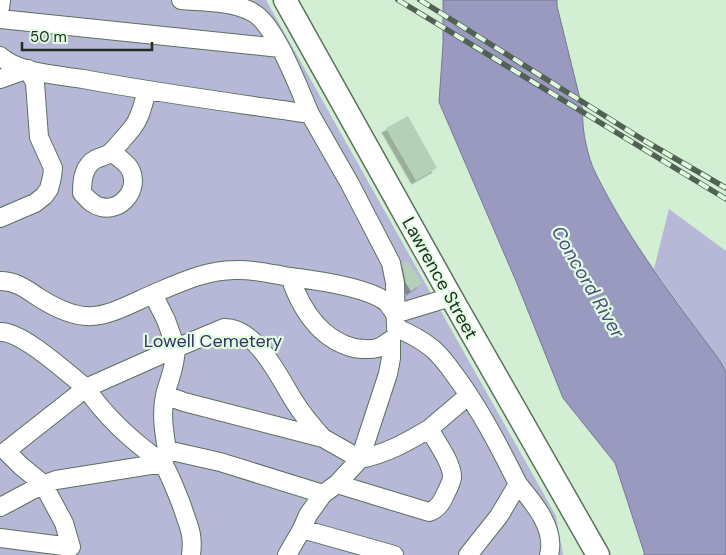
<svg xmlns="http://www.w3.org/2000/svg" width="726" height="555" font-family="'DM Sans',sans-serif">
	<defs>
		<filter id="shadow"><feDropShadow dx="-4.5" dy="4.5" stdDeviation="0" flood-color="#0004"/></filter>
	</defs>
	<rect width="100%" height="100%" fill="#d2efd4"/>
	<path fill="#b7b7d7" d="M 0,0 L 266,0 L 556,516 L 563,555 L 0,555 Z
		M 669,209 L 726,251 L 726,372 L 720,361 L 654,269 Z"/>
	<path fill="#9a99c0" stroke="#767891" d="M 443,0 L 557,0 L 557,6 L 583,111 C 581,127 588,159 596,174 C 629,241 676,301 720,361 L 726,372 L 726,555 L 644,555 L 644,552 L 615,463 L 563,398 L 516,281 L 439,102 L 443,44 Z"/>
	<path fill="#b4d0b6" filter="url(#shadow)" d="M 408,116 L 437,168 L 416,180 L 386,128 Z
		M 407,261 L 422,283 L 411,291 L 406,283 L 402,264 Z"/>
	<g fill="none" stroke-linecap="round" stroke-linejoin="round">
		<g stroke="#59725b" stroke-width="20">
			<path id="minor" d="M 181,0 C 204,2 231,1 252,12 C 275,23 299,89 310,114
				M 0,8 L 1,0
				M 0,19 L 280,48
				M 0,56 C 18,73 59,75 83,79 C 158,93 234,103 310,114 L 350,184 L 391,263 L 395,283 L 396,328 C 409,333 422,340 433,349 C 442,357 450,368 457,378 C 481,411 500,448 518,484
				M 0,79 L 28,69
				M 112,152 C 118,158 128,163 131,171 C 139,190 121,212 101,207 C 92,205 88,199 82,193 C 82,181 83,166 96,159 C 100,157 106,156 110,153 C 112,152 131,130 133,127 C 141,117 143,103 147,91
				M 0,218 L 35,203 L 44,196 L 49,189 L 52,177 L 53,168 L 39,137 L 35,83 L 28,69
				M 290,277 C 315,280 365,287 385,301 C 389,304 392,310 395,314 L 451,297
				M 0,281 C 16,281 26,289 38,297 C 88,329 104,316 153,294
				M 0,332 C 22,331 67,373 86,388 L 176,348 C 175,369 170,376 165,395 C 161,413 164,432 167,450
				M 165,395 L 184,402 L 323,438 C 312,426 302,414 294,401 C 279,377 256,327 224,328 L 176,348 L 166,320 L 153,294 C 179,283 206,270 235,270 C 253,269 272,274 290,277 C 301,309 319,339 354,348 C 361,349 371,350 377,348 C 382,347 387,342 391,340 L 391,358 L 388,374 L 360,459 L 337,484 L 323,494
				M 429,429 L 469,395
				M 323,438 L 360,459 C 386,454 407,442 429,429 C 436,441 453,464 452,478 C 451,483 448,489 446,493 C 442,502 438,509 429,512 L 337,484
				M 0,507 C 19,498 36,486 56,480 L 163,463 C 133,442 107,419 86,388 L 6,451 L 21,466 L 43,484 L 64,523 L 71,547 L 0,538
				M 191,555 C 194,533 188,526 182,506 C 176,491 171,477 163,463 L 167,450 L 220,462 L 323,494 L 308,515 L 302,529 L 394,555
				M 287,555 L 302,529
				M 468,555 L 499,516 L 518,484 C 534,503 556,529 549,555"/>
		</g>
		<g stroke="#59725b" stroke-width="25">
			<path id="major" d="M 285,0 L 451,297 L 598,555"/>
		</g>
		<use href="#minor" stroke="#fff" stroke-width="18"/>
		<use href="#major" stroke="#fff" stroke-width="22"/>
		<g stroke="#516153" stroke-width="5.5">
			<path id="rail" d="M 398,0 L 726,199
				M 420,0 L 645,141 L 726,188"/>
		</g>
		<use href="#rail" stroke="#e0fde1" stroke-width="4" stroke-dasharray="11" stroke-linecap="butt"/>
	</g>
	<g text-anchor="middle" dominant-baseline="central" stroke-width="4.5" stroke-linejoin="round" paint-order="stroke">
		<g font-size="18" fill="#212c22" stroke="#e0fde1">
			<text transform="translate(440 278) rotate(61)">Lawrence Street</text>
		</g>
		<g font-size="18" fill="#373165" stroke="#e0fde1">
			<text x="213" y="341">Lowell Cemetery</text>
		</g>
		<g font-size="19" font-style="italic" fill="#514d83" stroke="#e0fde1">
			<text transform="translate(588 282) rotate(60)">Concord River</text>
		</g>
	</g>
	<path d="M22 42v8h130v-8" fill="none" stroke="#212c22" stroke-width="2.5"/>
	<text x="30" y="42" font-size="15" fill="#212c22" stroke="#e0fde1" stroke-width="4" paint-order="stroke">50 m</text>
</svg>
